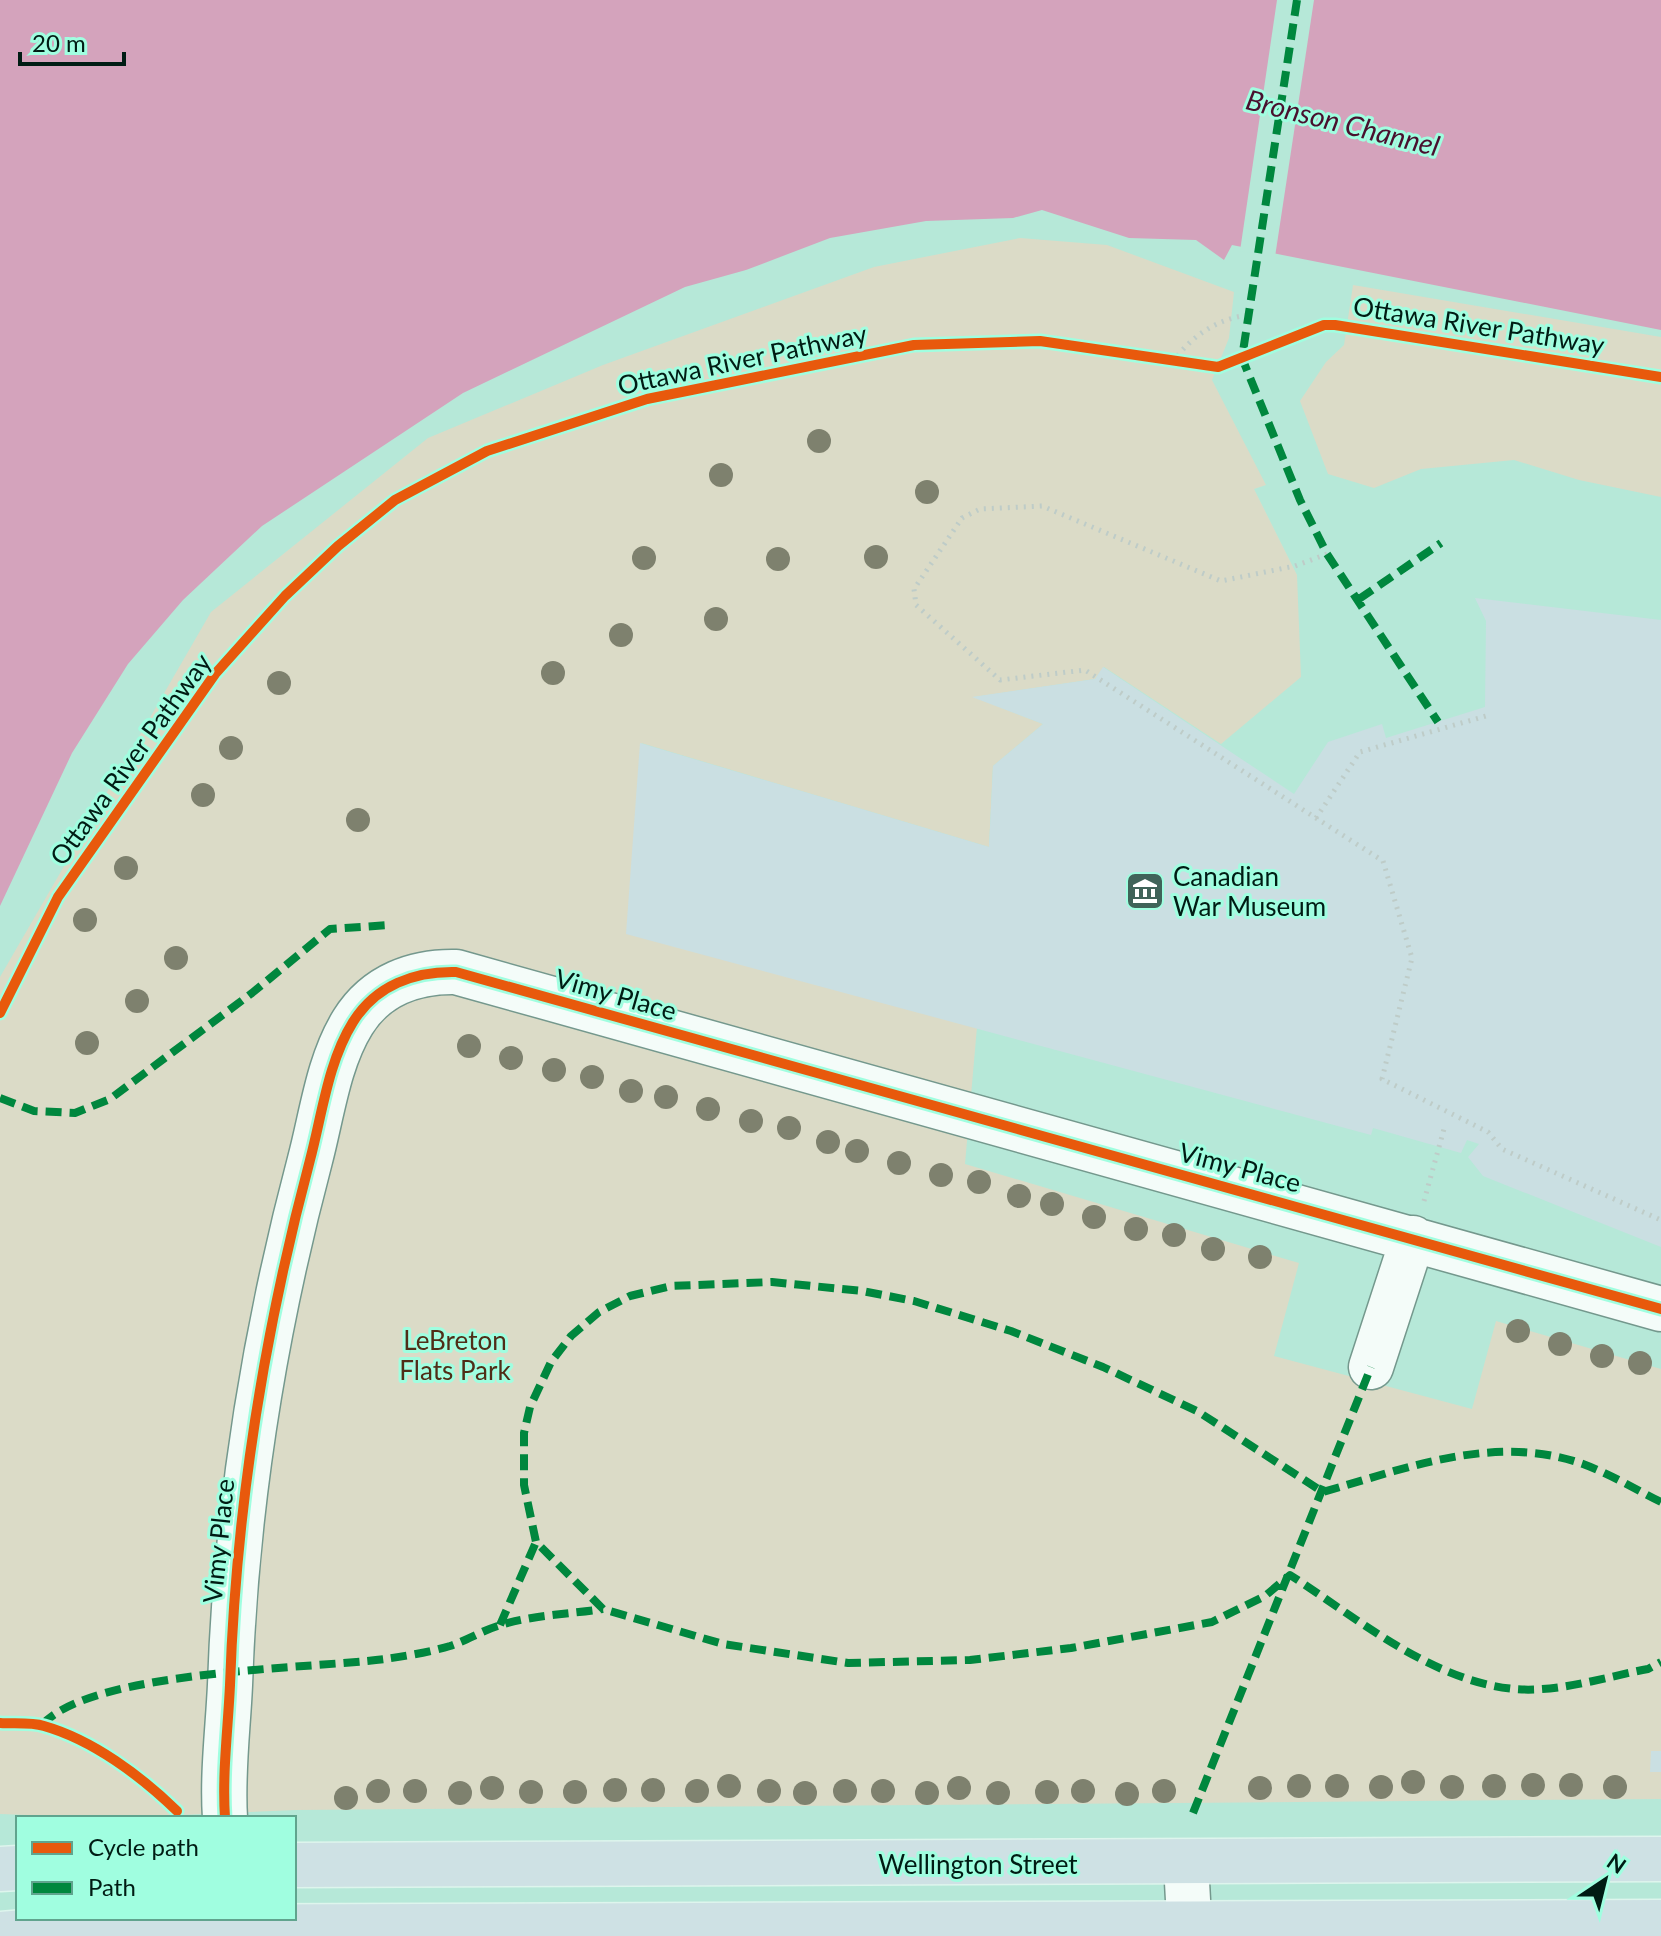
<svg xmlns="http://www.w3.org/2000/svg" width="1661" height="1936" font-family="Lato,sans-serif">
	<rect width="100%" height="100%" fill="#b6e8d8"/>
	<path fill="#dbdbc7" d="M 1020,238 L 1107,245 L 1234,292 L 1229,338 L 1212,380 L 1266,485 L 1254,489 L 1297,575 L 1301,677 L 1221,744 L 1104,667 L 1095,679 L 974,697 L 1043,724 L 993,766 L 989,847 L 641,743 L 977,1027 L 965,1164 L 1299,1263 L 1274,1356 L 1472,1409 L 1496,1321 L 1661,1369 L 1661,1799 L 296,1810 L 111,1818 L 0,1814 L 0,977 L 211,612 L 428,438 L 603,365 L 874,267 Z
		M 1353,285 L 1661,337 L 1661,497 L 1579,480 L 1514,460 L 1421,469 L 1374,488 L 1328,474 L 1300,401 L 1326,362 L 1344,345 Z"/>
	<path fill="#d4a3bc" d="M 0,0 L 1661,0 L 1661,330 L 1232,245 L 1224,260 L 1196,240 L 1129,238 L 1042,210 L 1013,218 L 926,221 L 830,238 L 746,270 L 685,287 L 463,393 L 262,526 L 183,600 L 128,664 L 72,753 L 0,906 Z"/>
	<path fill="#b6e8d8" d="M 1277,0 L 1314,0 L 1275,257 L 1240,251 Z"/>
	<path fill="#cadfe2" d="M 1475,598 L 1661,620 L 1661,1247 L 1483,1176 L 1468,1157 L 1479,1144 L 1467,1140 L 1461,1153 L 1373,1128 L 1371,1135 L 626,934 L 640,743 L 989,847 L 993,766 L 1043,724 L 972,697 L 1095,679 L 1103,667 L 1294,794 L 1328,742 L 1382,724 L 1386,738 L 1485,707 L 1486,621 Z
		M 1651,1751 L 1661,1751 L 1661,1772 L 1650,1772 Z"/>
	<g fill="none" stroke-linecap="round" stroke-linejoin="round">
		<g stroke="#74988d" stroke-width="47">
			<path id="minor" d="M 1371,1367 L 1413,1238
				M 225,1818 C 222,1774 228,1729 230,1685 C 236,1506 264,1333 310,1160 C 322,1115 328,1062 353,1022 C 376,985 415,971 456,972 L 1661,1309
				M 1186,1864 L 1190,1936"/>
		</g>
		<g stroke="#def5ed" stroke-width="47">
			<path id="highway" d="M 294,1865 L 1661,1859
				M 0,1869 L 18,1868
				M 0,1934 L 80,1927 L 1661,1922"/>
		</g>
		<path stroke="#beccc8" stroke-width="5" stroke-dasharray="2 6" stroke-linecap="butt" d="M 1173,362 C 1190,337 1218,318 1249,315
			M 1327,554 L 1295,566 L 1221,581 L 1042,506 L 980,509 L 962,518 L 914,589 L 916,605 L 1000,680 L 1085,670 L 1383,861 L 1412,958 L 1382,1079 L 1488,1132 L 1502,1149 L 1661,1220
			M 1316,818 L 1360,752 L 1486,716
			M 1424,1201 L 1444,1129"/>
		<use href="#minor" stroke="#f4fcf9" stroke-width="44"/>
		<use href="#highway" stroke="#cee1e4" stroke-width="44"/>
		<path stroke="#00873e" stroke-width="8" stroke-dasharray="16 8" stroke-linecap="butt" d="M 1297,0 L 1242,358 L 1300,500 L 1327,554 L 1438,722
			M 1359,599 L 1441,543
			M 0,1098 L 34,1111 L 75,1113 L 110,1099 L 252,993 L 330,929 L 390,925
			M 1661,1502 C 1635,1489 1610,1474 1583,1464 C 1495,1433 1407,1468 1323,1492 L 1197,1411 L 1103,1367 L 1011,1331 L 914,1301 L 862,1291 L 772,1282 L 671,1286 L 630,1296 L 599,1312 L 571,1336 L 551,1362 L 530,1407 L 524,1433 L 524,1485 L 536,1542 L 603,1609 L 723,1644 L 848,1663 L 970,1660 L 1071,1648 L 1212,1622 L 1265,1596 L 1290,1575 C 1357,1618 1431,1681 1514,1689 C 1557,1693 1605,1677 1648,1669 L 1661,1662
			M 500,1625 L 536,1542
			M 42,1725 C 91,1670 309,1669 385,1659 C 406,1656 430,1652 450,1646 C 468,1640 483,1630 501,1625 C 533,1615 570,1614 603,1609
			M 1193,1813 L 1371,1367"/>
		<g stroke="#a0fee0" stroke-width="15">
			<path id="cycleway" d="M 0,1013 L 58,897 L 215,674 L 285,596 L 338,546 L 395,500 L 487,451 L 647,399 L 914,345 L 1040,341 L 1218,367 L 1324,325 L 1335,325 L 1661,377
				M 0,1723 C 14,1724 31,1722 44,1726 C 93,1740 141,1776 177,1811
				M 225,1818 C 222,1774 228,1729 230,1685 C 236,1506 264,1333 310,1160 C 322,1115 328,1062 353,1022 C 376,985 415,971 456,972 L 1661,1309"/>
		</g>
		<use href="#cycleway" stroke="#e8590c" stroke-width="10"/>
	</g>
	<g fill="#7e816e">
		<circle cx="819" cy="441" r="12"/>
		<circle cx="721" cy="475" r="12"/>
		<circle cx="927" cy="492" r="12"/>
		<circle cx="876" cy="557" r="12"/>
		<circle cx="644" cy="558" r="12"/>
		<circle cx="778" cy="559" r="12"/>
		<circle cx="716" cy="619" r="12"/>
		<circle cx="621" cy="635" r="12"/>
		<circle cx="553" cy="673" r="12"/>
		<circle cx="279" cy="683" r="12"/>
		<circle cx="231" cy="748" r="12"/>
		<circle cx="203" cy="795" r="12"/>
		<circle cx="358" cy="820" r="12"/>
		<circle cx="126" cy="868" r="12"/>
		<circle cx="85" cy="920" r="12"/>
		<circle cx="176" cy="958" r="12"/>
		<circle cx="137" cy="1001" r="12"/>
		<circle cx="87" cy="1043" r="12"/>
		<circle cx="469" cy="1046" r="12"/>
		<circle cx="511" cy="1058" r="12"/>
		<circle cx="554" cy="1070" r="12"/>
		<circle cx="592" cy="1077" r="12"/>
		<circle cx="631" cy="1091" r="12"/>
		<circle cx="666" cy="1097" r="12"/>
		<circle cx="708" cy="1109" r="12"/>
		<circle cx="751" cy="1121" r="12"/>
		<circle cx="789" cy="1128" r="12"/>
		<circle cx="828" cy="1142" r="12"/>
		<circle cx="857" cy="1151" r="12"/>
		<circle cx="899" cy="1163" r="12"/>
		<circle cx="941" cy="1175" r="12"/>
		<circle cx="979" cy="1182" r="12"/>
		<circle cx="1019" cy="1196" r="12"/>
		<circle cx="1052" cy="1204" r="12"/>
		<circle cx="1094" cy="1217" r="12"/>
		<circle cx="1136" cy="1229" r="12"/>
		<circle cx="1174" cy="1235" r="12"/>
		<circle cx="1213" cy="1249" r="12"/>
		<circle cx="1260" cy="1257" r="12"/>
		<circle cx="1518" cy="1331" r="12"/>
		<circle cx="1560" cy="1344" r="12"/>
		<circle cx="1602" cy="1356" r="12"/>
		<circle cx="1640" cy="1363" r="12"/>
		<circle cx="1413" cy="1782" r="12"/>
		<circle cx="1533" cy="1785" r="12"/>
		<circle cx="1571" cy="1785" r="12"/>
		<circle cx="729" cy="1786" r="12"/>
		<circle cx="1299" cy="1786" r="12"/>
		<circle cx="1337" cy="1786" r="12"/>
		<circle cx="1494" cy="1786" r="12"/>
		<circle cx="1381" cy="1787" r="12"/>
		<circle cx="1452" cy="1787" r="12"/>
		<circle cx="1615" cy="1787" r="12"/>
		<circle cx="492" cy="1788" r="12"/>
		<circle cx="959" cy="1788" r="12"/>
		<circle cx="1260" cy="1788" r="12"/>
		<circle cx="615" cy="1790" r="12"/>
		<circle cx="653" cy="1790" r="12"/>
		<circle cx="378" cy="1791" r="12"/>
		<circle cx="415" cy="1791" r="12"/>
		<circle cx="697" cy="1791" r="12"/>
		<circle cx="769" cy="1791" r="12"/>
		<circle cx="845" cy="1791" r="12"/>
		<circle cx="883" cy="1791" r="12"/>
		<circle cx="1083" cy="1791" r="12"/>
		<circle cx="1164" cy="1791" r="12"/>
		<circle cx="531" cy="1792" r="12"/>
		<circle cx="575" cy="1792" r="12"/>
		<circle cx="1047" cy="1792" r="12"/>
		<circle cx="460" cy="1793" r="12"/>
		<circle cx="805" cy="1793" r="12"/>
		<circle cx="927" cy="1793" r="12"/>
		<circle cx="998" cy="1793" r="12"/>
		<circle cx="1127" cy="1794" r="12"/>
		<circle cx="346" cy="1798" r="12"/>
	</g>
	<defs>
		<g id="museum-square" transform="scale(2)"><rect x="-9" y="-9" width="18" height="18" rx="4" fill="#406359" stroke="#a0fee0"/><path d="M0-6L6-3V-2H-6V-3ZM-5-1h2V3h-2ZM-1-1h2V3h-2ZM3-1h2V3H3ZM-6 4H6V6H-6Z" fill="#fff"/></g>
	</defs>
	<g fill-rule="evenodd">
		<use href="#museum-square" x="1145" y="891"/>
	</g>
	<g text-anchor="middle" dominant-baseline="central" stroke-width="6" stroke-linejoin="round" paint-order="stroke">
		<g font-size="26" fill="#001c14" stroke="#a0fee0">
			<text transform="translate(1479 325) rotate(9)">Ottawa River Pathway</text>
			<text transform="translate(742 359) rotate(-12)">Ottawa River Pathway</text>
			<text transform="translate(130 759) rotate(-54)">Ottawa River Pathway</text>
			<text transform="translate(616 994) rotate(16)">Vimy Place</text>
			<text transform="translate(1240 1167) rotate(15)">Vimy Place</text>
			<text transform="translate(218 1541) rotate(-84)">Vimy Place</text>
			<text x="978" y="1864">Wellington Street</text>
		</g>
		<g font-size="26" fill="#001c14" stroke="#a0fee0" text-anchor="start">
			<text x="1173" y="876">Canadian<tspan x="1173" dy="30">War Museum</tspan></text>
		</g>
		<g font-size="26" fill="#502d17" stroke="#a0fee0">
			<text x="455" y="1340">LeBreton<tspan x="455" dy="30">Flats Park</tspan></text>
		</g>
		<g font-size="28" font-style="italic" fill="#49102e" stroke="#a0fee0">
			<text transform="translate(1343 122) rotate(14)">Bronson Channel</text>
		</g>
	</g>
	<rect x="16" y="1816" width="280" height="104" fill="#a0fee0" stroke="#60a48e" stroke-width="2"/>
	<rect x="32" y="1842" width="40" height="12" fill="#e8590c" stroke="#60a48e" stroke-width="2"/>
	<text x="88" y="1856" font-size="24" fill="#001c14">Cycle path</text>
	<rect x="32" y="1882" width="40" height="12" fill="#00873e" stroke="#60a48e" stroke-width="2"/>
	<text x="88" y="1896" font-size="24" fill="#001c14">Path</text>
	<g transform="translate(1605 1880) rotate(35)" stroke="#a0fee0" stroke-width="6" paint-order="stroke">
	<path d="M0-6L14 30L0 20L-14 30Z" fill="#001c14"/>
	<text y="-12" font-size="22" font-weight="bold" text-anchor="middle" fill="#001c14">N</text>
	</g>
	<path d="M20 52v12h104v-12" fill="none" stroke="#001c14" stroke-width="4"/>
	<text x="32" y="52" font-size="24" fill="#001c14" stroke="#a0fee0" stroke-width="6" paint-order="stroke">20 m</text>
</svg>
